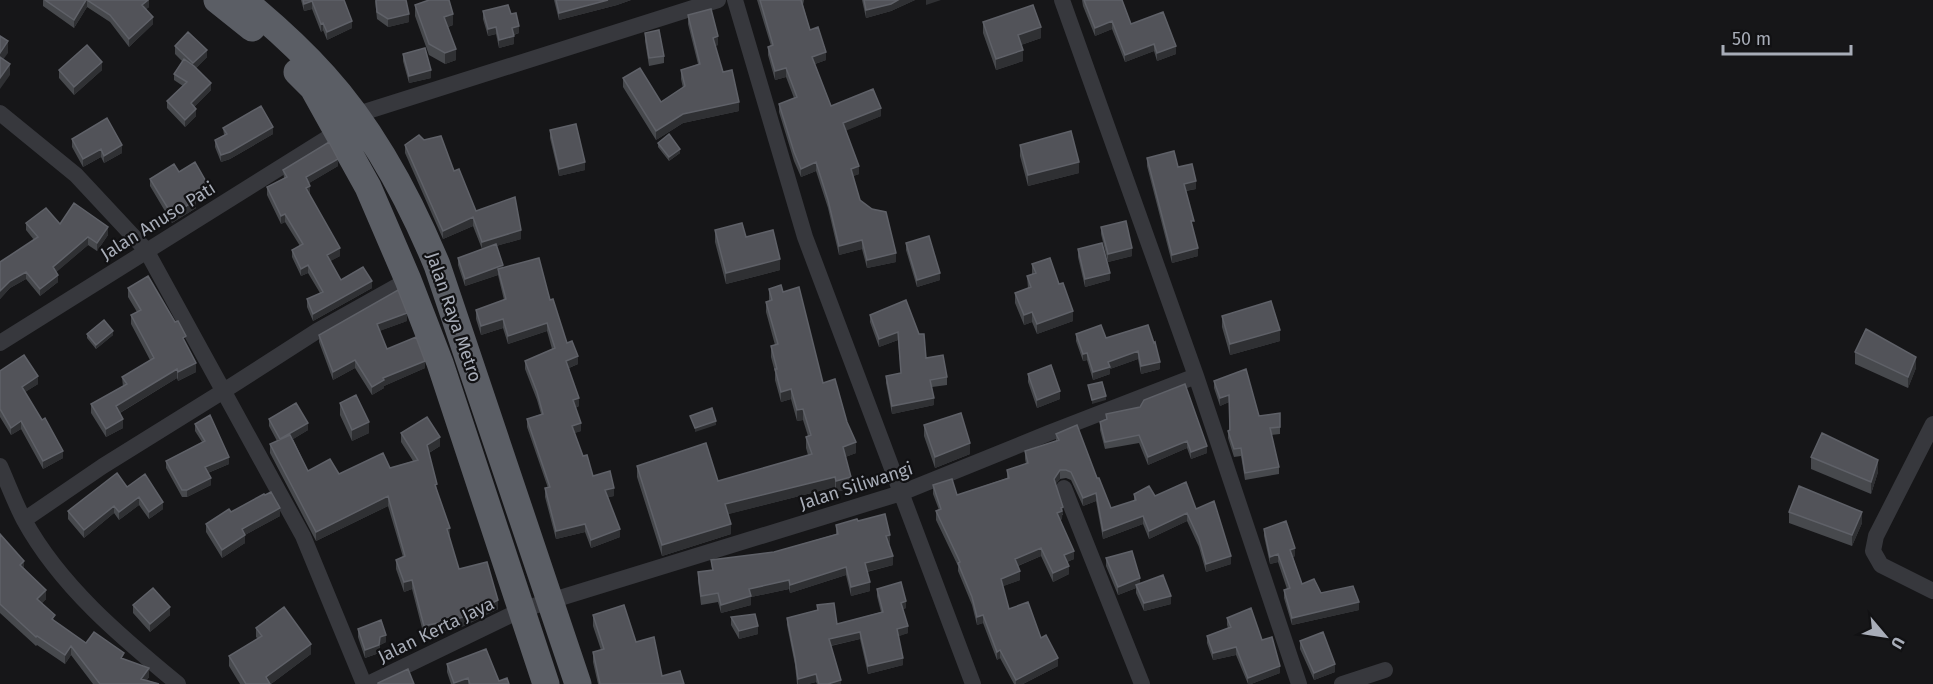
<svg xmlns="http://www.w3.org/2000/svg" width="1933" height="684" font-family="'Fira Sans',sans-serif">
	<rect width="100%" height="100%" fill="#161618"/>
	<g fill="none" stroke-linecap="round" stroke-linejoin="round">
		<path stroke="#37383d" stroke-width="16" d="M 735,0 L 805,237 L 973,684
			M 1062,0 L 1196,376 L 1299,684
			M 0,113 L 76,175 L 146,250 L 303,536 L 364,684
			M 355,115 L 718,0
			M 0,343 L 337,132
			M 1933,424 L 1876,536 L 1873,551 L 1881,565 L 1933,591
			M 0,466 C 8,484 15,503 24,520 C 60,586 121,637 178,684
			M 1064,488 L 1142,684
			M 24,520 L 103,466 L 222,392 L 317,331 L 408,280
			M 368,684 L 521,610 L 901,493 L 1049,433 L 1196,376
			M 1342,684 L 1385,670"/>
		<path stroke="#5b5e65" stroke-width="27" d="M 217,0 L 252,28
			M 243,0 C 271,23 299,48 324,76 C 373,130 409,198 437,265 L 578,684
			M 297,72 L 313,88 L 368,187 L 408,280 L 440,363 L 546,684"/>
	</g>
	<path fill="#47494d" d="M 43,0 L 149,0 L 149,7 L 146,9 L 153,24 L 129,47 L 110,22 L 87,7 L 74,28 L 43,6 Z
		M 301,0 L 344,0 L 352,28 L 327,40 L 323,30 L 321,32 L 312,9 L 304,11 Z
		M 375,0 L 409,22 L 388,27 L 377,19 Z
		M 554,0 L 631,0 L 617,5 L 559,20 Z
		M 757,0 L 804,0 L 803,5 L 810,30 L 826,60 L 815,64 L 831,106 L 881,116 L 846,130 L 859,174 L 853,176 L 860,200 L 896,262 L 867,268 L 862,249 L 839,255 L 828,208 L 816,171 L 801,177 L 794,161 L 779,112 L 779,104 L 794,98 L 786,77 L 775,80 L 768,55 L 768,47 L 771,46 Z
		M 862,0 L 915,0 L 891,11 L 866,18 Z
		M 1082,0 L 1122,0 L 1131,24 L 1176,54 L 1157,61 L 1154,51 L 1125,62 L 1112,29 L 1095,36 L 1083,6 Z
		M 415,5 L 453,25 L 448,27 L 456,60 L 445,64 L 429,55 L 415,16 Z
		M 483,11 L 511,14 L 519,33 L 514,35 L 514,44 L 499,48 L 496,34 L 488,36 L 483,19 Z
		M 688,15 L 718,45 L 715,46 L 723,72 L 739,111 L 683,123 L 656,140 L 623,87 L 623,78 L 661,102 L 683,88 L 681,79 L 681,70 L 698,64 L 688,24 Z
		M 983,22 L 1041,38 L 1021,45 L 1023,61 L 996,70 L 983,33 Z
		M 645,33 L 664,56 L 664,63 L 649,66 L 645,41 Z
		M 175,46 L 207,57 L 196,68 L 211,90 L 194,107 L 196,116 L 185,127 L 167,108 L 167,101 L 183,86 L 174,80 L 174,74 L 182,61 L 175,54 Z
		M 403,54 L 431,78 L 409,83 L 403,61 Z
		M 59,70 L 102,70 L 74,95 L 59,78 Z
		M 223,128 L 273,134 L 230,159 L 221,162 L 215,147 L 215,140 L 224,135 Z
		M 550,130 L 585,170 L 559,176 L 550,138 Z
		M 72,139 L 122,153 L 104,163 L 101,157 L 83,167 L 72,147 Z
		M 658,143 L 680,153 L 669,161 L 658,147 Z
		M 405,145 L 454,171 L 476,211 L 521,239 L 496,246 L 503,268 L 550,300 L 567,343 L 578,364 L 569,368 L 579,406 L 575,408 L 581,431 L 574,433 L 583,456 L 593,476 L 614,496 L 608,497 L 620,537 L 591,548 L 585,532 L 556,539 L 545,497 L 545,488 L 548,488 L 527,427 L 527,419 L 541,414 L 537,400 L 525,369 L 525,361 L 552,349 L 547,331 L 508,344 L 503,328 L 481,335 L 476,319 L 476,310 L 504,300 L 498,275 L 465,286 L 458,265 L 458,258 L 482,249 L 473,226 L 443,239 L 405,153 Z
		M 1020,145 L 1079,173 L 1028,186 L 1020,156 Z
		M 1147,158 L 1178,167 L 1196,189 L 1186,191 L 1198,256 L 1172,263 L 1147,166 Z
		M 338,166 L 309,183 L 310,194 L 309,194 L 340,256 L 330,261 L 341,280 L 372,288 L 313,321 L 307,307 L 307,299 L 320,293 L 308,273 L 301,276 L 292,257 L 292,250 L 300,246 L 285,222 L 281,224 L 267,195 L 267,187 L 284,178 L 283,170 Z
		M 179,172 L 208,192 L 195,199 L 196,208 L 172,223 L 150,186 L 150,179 Z
		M 26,223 L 60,224 L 108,235 L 97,251 L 88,245 L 56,272 L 58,282 L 40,296 L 26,279 L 10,288 L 0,299 L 0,262 L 34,240 L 26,230 Z
		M 1101,227 L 1132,256 L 1108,262 L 1101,234 Z
		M 715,230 L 746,237 L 780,270 L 726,284 L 715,242 Z
		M 906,243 L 940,280 L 917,287 L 906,250 Z
		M 1078,249 L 1110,280 L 1085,287 L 1078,257 Z
		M 1032,264 L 1073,321 L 1037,334 L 1032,322 L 1024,325 L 1015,303 L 1015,293 L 1028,288 L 1027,276 L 1032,274 Z
		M 128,288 L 186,344 L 196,372 L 178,381 L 177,378 L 120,413 L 123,428 L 106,437 L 91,413 L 91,404 L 123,387 L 122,377 L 150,360 L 131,324 L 131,315 L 137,312 L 128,297 Z
		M 769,289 L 783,292 L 823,383 L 856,453 L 845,457 L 851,488 L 836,492 L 835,487 L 728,514 L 731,534 L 662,556 L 637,477 L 637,466 L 718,481 L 808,455 L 806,448 L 806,437 L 808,436 L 803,420 L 797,421 L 791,399 L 781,402 L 775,380 L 775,372 L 771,357 L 771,346 L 775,345 L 766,312 L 766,302 L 769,301 Z
		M 870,315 L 926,358 L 947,377 L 947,385 L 932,387 L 934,405 L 892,414 L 886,383 L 886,376 L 901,373 L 898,340 L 879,347 L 870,322 Z
		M 1222,316 L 1280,341 L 1230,355 L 1222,327 Z
		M 407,321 L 379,331 L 387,349 L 425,368 L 384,386 L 384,388 L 372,395 L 355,368 L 333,380 L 319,342 L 319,335 Z
		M 1148,325 L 1160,369 L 1141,374 L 1138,359 L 1110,369 L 1110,374 L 1093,380 L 1087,360 L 1083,361 L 1076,341 L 1076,334 L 1106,338 Z
		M 87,334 L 113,335 L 96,349 L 87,338 Z
		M 1855,352 L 1916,368 L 1908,388 L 1855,364 Z
		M 0,371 L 38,384 L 25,392 L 63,458 L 43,469 L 21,429 L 11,435 L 0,417 Z
		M 1028,374 L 1060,399 L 1037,408 L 1028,382 Z
		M 1214,381 L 1259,416 L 1280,413 L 1280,434 L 1271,435 L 1279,467 L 1279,474 L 1245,480 L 1241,456 L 1234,457 L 1228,438 L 1228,431 L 1229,430 L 1229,402 L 1220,406 L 1214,388 Z
		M 340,403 L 369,433 L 352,441 L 340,415 Z
		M 1140,407 L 1207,453 L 1191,459 L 1187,448 L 1148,465 L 1139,443 L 1105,449 L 1100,430 L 1100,422 L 1106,419 L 1106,414 Z
		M 269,419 L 308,430 L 293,439 L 308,471 L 339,474 L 390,468 L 413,461 L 401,442 L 401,433 L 440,446 L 429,453 L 437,490 L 449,538 L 459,569 L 498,609 L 464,626 L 424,636 L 412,589 L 404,592 L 396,569 L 396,560 L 403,557 L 388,506 L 316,541 L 270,453 L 270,444 L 277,441 L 269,426 Z
		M 195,424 L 229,464 L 208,473 L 211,485 L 187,497 L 182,497 L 166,468 L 166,461 L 202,442 L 195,431 Z
		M 924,425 L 970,454 L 935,468 L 924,436 Z
		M 1056,434 L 1097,478 L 1111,508 L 1134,501 L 1134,494 L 1155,496 L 1196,509 L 1231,564 L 1206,572 L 1199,547 L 1187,521 L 1149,539 L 1143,524 L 1103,539 L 1096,501 L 1083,506 L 1071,480 L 1066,478 L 1060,479 L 1055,484 L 1063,515 L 1062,515 L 1062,519 L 1060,520 L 1074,559 L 1067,562 L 1069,574 L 1053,582 L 1041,556 L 1018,566 L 1020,580 L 1003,586 L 1009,609 L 1041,638 L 1058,666 L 1023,684 L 1014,684 L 1000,658 L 997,660 L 983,623 L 977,625 L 972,605 L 958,571 L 958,566 L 936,520 L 936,511 L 939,510 L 933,494 L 933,485 L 957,495 L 1007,478 L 1007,470 L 1026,464 L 1025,459 L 1025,451 L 1056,441 Z
		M 1811,457 L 1878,472 L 1871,494 L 1811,469 Z
		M 127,487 L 163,509 L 149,519 L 139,505 L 119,520 L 114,513 L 84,538 L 68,519 L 68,511 Z
		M 231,512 L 280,516 L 245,535 L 245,543 L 222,558 L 206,532 L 206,524 Z
		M 1789,512 L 1862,523 L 1852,546 L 1789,523 Z
		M 858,521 L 890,544 L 889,544 L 893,565 L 867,572 L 870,591 L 851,596 L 846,575 L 790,593 L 789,589 L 751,597 L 751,605 L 721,613 L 718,602 L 701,605 L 698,581 L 698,572 L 712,570 L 711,560 L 774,552 L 836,534 L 836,525 Z
		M 1264,529 L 1295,556 L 1293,557 L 1302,584 L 1321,593 L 1359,610 L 1292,625 L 1284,598 L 1284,590 L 1287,589 L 1278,562 L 1270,564 L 1264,536 Z
		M 0,534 L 46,599 L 42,603 L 55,622 L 86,643 L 124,659 L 149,677 L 147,680 L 159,684 L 93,684 L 71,655 L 65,664 L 37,645 L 36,646 L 0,613 Z
		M 1106,558 L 1140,583 L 1171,604 L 1144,611 L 1136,593 L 1136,588 L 1118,595 L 1106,566 Z
		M 877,589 L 906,608 L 903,609 L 908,633 L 898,636 L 903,665 L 868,674 L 860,639 L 831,646 L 841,684 L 817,684 L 816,682 L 808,684 L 797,684 L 795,665 L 787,625 L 787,618 L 817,610 L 817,605 L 837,624 L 881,612 L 877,596 Z
		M 133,605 L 170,615 L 150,632 L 133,613 Z
		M 593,615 L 636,642 L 662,676 L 684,684 L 598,684 L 593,662 L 593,652 L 601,650 L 593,626 Z
		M 731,617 L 758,634 L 739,639 L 731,625 Z
		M 1227,618 L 1262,640 L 1280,673 L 1251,684 L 1248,684 L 1236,655 L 1213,660 L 1207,643 L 1207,636 L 1228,628 L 1227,625 Z
		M 256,628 L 311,654 L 271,684 L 240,684 L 229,666 L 229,656 L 258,639 L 256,637 Z
		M 358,629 L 386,642 L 380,645 L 379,653 L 365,658 L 358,637 Z
		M 1300,641 L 1335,672 L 1314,680 L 1300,649 Z
		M 447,664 L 499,681 L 509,684 L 451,684 L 447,672 Z"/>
	<path fill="#2f3033" d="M 87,0 L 87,7 L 74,28 L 74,20 Z
		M 149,0 L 149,7 L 142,13 L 142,5 Z
		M 608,0 L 631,0 L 617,5 L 559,20 L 559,13 Z
		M 898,0 L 915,0 L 891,11 L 866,18 L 866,10 Z
		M 926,0 L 941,0 L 926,5 Z
		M 312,1 L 312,9 L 304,11 L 304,4 Z
		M 409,14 L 409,22 L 388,27 L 388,19 Z
		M 453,14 L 453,25 L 444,28 L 444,17 Z
		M 153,17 L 153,24 L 129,47 L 129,39 Z
		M 352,21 L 352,28 L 327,40 L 327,32 Z
		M 1112,21 L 1112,29 L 1095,36 L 1095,28 Z
		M 323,23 L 323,30 L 321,32 L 321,24 Z
		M 519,26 L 519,33 L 512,35 L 512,28 Z
		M 496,27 L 496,34 L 488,36 L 488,29 Z
		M 1041,27 L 1041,38 L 1018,46 L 1018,35 Z
		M 514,36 L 514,44 L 499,48 L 499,40 Z
		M 718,36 L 718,45 L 713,47 L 713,38 Z
		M 8,41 L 8,53 L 0,64 L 0,53 Z
		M 1154,44 L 1154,51 L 1125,62 L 1125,55 Z
		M 1176,46 L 1176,54 L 1157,61 L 1157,53 Z
		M 456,49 L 456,60 L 445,64 L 445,53 Z
		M 207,50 L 207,57 L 193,71 L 193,63 Z
		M 1023,50 L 1023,61 L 996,70 L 996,59 Z
		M 826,52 L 826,60 L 812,65 L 812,57 Z
		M 102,62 L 102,70 L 74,95 L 74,87 Z
		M 10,64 L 10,75 L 0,89 L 0,78 Z
		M 786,68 L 786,77 L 775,80 L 775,71 Z
		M 431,70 L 431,78 L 409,83 L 409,76 Z
		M 211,83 L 211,90 L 191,110 L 191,103 Z
		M 739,102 L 739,111 L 683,123 L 656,140 L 656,131 L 683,114 Z
		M 881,108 L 881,116 L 843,132 L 843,123 Z
		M 196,109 L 196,116 L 185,127 L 185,120 Z
		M 273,127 L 273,134 L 230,159 L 221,162 L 221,155 Z
		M 122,145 L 122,153 L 104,163 L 104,156 Z
		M 101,149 L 101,157 L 83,167 L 83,159 Z
		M 680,149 L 680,153 L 669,161 L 669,157 Z
		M 338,159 L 338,166 L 306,185 L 306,177 Z
		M 585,162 L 585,170 L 559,176 L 559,169 Z
		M 816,162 L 816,171 L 801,177 L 801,169 Z
		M 1079,162 L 1079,173 L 1028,186 L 1028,175 Z
		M 859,166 L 859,174 L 851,177 L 851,169 Z
		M 1196,181 L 1196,189 L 1184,191 L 1184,184 Z
		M 208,185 L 208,192 L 192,201 L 192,194 Z
		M 310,186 L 310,194 L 306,196 L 306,188 Z
		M 196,200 L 196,208 L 172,223 L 172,215 Z
		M 285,214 L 285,222 L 281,224 L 281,216 Z
		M 473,217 L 473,226 L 443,239 L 443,231 Z
		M 108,227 L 108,235 L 97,251 L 97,243 Z
		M 521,230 L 521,239 L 482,250 L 482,242 Z
		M 88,237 L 88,245 L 53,275 L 53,267 Z
		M 862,240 L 862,249 L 839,255 L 839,246 Z
		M 340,248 L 340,256 L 327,263 L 327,255 Z
		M 1132,248 L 1132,256 L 1108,262 L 1108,254 Z
		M 1198,248 L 1198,256 L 1172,263 L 1172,255 Z
		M 896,253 L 896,262 L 867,268 L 867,260 Z
		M 780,259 L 780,270 L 726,284 L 726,273 Z
		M 308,265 L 308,273 L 301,276 L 301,269 Z
		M 503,265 L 503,273 L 498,269 L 498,275 L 465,286 L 465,279 Z
		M 26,272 L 26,279 L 10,288 L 0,299 L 0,291 L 10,281 Z
		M 940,273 L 940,280 L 917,287 L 917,280 Z
		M 1110,273 L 1110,280 L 1085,287 L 1085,279 Z
		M 58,275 L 58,282 L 40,296 L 40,289 Z
		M 372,281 L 372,288 L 313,321 L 313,314 Z
		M 1073,311 L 1073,321 L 1037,334 L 1037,324 Z
		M 1032,312 L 1032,322 L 1024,325 L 1024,315 Z
		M 407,313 L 407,321 L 377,332 L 377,324 Z
		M 503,319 L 503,328 L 481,335 L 481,326 Z
		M 547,323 L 547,331 L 508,344 L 508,336 Z
		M 1280,330 L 1280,341 L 1230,355 L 1230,344 Z
		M 113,331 L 113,335 L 96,349 L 96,345 Z
		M 898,332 L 898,340 L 879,347 L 879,339 Z
		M 1138,351 L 1138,359 L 1110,369 L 1110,374 L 1093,380 L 1093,372 L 1108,362 Z
		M 1087,353 L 1087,360 L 1083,361 L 1083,354 Z
		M 578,356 L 578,364 L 566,369 L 566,361 Z
		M 1916,357 L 1916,368 L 1908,388 L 1908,377 Z
		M 355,360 L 355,368 L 333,380 L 333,372 Z
		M 425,361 L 425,368 L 384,386 L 384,388 L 372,395 L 372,387 L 383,378 Z
		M 1160,362 L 1160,369 L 1141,374 L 1141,366 Z
		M 196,363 L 196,372 L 178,381 L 178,372 Z
		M 177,369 L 177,378 L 116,415 L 116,406 Z
		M 38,376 L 38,384 L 22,394 L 22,387 Z
		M 791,389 L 791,399 L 781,402 L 781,392 Z
		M 1060,391 L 1060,399 L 1037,408 L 1037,400 Z
		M 1229,395 L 1229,402 L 1220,406 L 1220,398 Z
		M 1106,396 L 1106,400 L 1092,404 L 1092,400 Z
		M 579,398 L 579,406 L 573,408 L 573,400 Z
		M 934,398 L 934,405 L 892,414 L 892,406 Z
		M 803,409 L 803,420 L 797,421 L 797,410 Z
		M 123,419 L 123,428 L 106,437 L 106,429 Z
		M 21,421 L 21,429 L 11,435 L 11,428 Z
		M 716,421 L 716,425 L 695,432 L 695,428 Z
		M 369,422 L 369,433 L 352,441 L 352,430 Z
		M 308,423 L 308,430 L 280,447 L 280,439 Z
		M 581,423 L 581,431 L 572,434 L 572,426 Z
		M 440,437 L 440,446 L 427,454 L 427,445 Z
		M 1187,441 L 1187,448 L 1148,465 L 1148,457 Z
		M 856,442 L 856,453 L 843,458 L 843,447 Z
		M 970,443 L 970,454 L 935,468 L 935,457 Z
		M 1207,446 L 1207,453 L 1191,459 L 1191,452 Z
		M 63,451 L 63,458 L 43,469 L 43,461 Z
		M 229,457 L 229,464 L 205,474 L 205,467 Z
		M 1878,460 L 1878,472 L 1871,494 L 1871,482 Z
		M 1060,470 L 1060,479 L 1054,487 L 1054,479 Z
		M 835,477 L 835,487 L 725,515 L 725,504 Z
		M 851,477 L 851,488 L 836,492 L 836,481 Z
		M 211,478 L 211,485 L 187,497 L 187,490 Z
		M 614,488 L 614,496 L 605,498 L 605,490 Z
		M 1096,493 L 1096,501 L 1083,506 L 1083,498 Z
		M 388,496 L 388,506 L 316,541 L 316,532 Z
		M 139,497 L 139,505 L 119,520 L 119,512 Z
		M 163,502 L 163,509 L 149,519 L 149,512 Z
		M 114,506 L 114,513 L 84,538 L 84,530 Z
		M 1063,507 L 1062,519 L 1057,521 L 1057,513 L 1061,508 Z
		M 280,508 L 280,516 L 245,535 L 245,543 L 222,558 L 222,550 L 242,529 Z
		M 1862,512 L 1862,523 L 1852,546 L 1852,535 Z
		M 1187,513 L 1187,521 L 1149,539 L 1149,531 Z
		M 1143,516 L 1143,524 L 1103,539 L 1103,531 Z
		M 585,524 L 585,532 L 556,539 L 556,531 Z
		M 731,524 L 731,534 L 662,556 L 662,545 Z
		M 450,528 L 450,537 L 447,538 L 447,529 Z
		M 620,529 L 620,537 L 591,548 L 591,540 Z
		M 890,535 L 890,544 L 886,544 L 886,536 Z
		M 1041,548 L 1041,556 L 1015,567 L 1015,559 Z
		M 1295,548 L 1295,556 L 1290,558 L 1290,550 Z
		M 1074,551 L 1074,559 L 1064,563 L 1064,555 Z
		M 1278,554 L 1278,562 L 1270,564 L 1270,557 Z
		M 893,556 L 893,565 L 865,572 L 865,563 Z
		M 1231,556 L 1231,564 L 1206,572 L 1206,564 Z
		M 24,561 L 24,570 L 20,565 Z
		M 1069,566 L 1069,574 L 1053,582 L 1053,573 Z
		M 846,567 L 846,575 L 790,593 L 790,585 Z
		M 1020,571 L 1020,580 L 1001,587 L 1001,579 Z
		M 1140,578 L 1140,586 L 1136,585 L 1136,588 L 1118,595 L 1118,587 Z
		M 412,580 L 412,589 L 404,592 L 404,582 Z
		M 789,580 L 789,589 L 751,597 L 751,605 L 721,613 L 721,605 L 749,589 Z
		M 870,582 L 870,591 L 851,596 L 851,587 Z
		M 46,590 L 46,599 L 37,608 L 37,599 Z
		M 1171,596 L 1171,604 L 1144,611 L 1144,603 Z
		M 498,600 L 498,609 L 464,626 L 424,636 L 424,626 Z
		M 906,601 L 906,608 L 901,610 L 901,603 Z
		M 1359,602 L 1359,610 L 1292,625 L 1292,618 Z
		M 170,607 L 170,615 L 150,632 L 150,624 Z
		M 983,615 L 983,623 L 977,625 L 977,617 Z
		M 758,626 L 758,634 L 739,639 L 739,631 Z
		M 908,626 L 908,633 L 897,637 L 897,629 Z
		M 860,632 L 860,639 L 829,646 L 829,639 Z
		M 386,635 L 386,642 L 380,645 L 379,653 L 365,658 L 365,650 L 380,637 Z
		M 311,644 L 311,654 L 271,684 L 266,677 Z
		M 71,646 L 71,655 L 65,664 L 65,655 Z
		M 1236,647 L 1236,655 L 1213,660 L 1213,653 Z
		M 1000,650 L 1000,658 L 997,660 L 997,652 Z
		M 903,658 L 903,665 L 868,674 L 868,666 Z
		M 1058,658 L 1058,666 L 1023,684 L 1016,684 L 1016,680 Z
		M 1335,664 L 1335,672 L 1314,680 L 1314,673 Z
		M 1280,666 L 1280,673 L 1251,684 L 1248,684 L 1248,678 Z
		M 149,668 L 149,677 L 144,684 L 141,679 Z
		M 816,674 L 816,682 L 808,684 L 798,684 L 798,679 Z
		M 468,678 L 468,684 L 454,684 L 454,683 Z
		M 841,680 L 841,684 L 828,684 Z"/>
	<path fill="#525359" stroke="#5f6168" stroke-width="1.5" d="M 45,0 L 86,0 L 74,20 Z
		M 87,0 L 148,0 L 142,5 L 153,17 L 129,39 L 110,15 Z
		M 303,0 L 344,0 L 352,21 L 327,32 L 323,23 L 321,24 L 312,1 L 304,4 Z
		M 376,0 L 406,0 L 409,14 L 388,19 L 377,12 Z
		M 429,0 L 449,0 L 453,14 L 444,17 L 456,49 L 445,53 L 429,44 L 415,5 Z
		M 556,0 L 608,0 L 559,13 Z
		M 760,0 L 801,0 L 810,30 L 818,27 L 826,52 L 812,57 L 831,106 L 873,89 L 881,108 L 843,123 L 859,166 L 851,169 L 860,200 L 872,209 L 886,212 L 896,253 L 867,260 L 862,240 L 839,246 L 828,200 L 816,162 L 801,169 L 794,152 L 779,104 L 797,97 L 786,68 L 775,71 L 768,47 L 773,45 Z
		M 864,0 L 898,0 L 891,4 L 866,10 Z
		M 1084,0 L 1122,0 L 1131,24 L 1163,12 L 1176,46 L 1157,53 L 1154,44 L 1125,55 L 1112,21 L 1095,28 Z
		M 508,5 L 511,14 L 516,13 L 519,26 L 512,28 L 514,36 L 499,40 L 496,27 L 488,29 L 483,11 Z
		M 1033,5 L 1041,27 L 1018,35 L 1023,50 L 996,59 L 983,22 Z
		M 711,9 L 718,36 L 713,38 L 723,72 L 732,70 L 739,102 L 683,114 L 656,131 L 623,78 L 640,68 L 661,102 L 685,86 L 681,70 L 700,64 L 688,15 Z
		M 659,30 L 664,56 L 649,58 L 645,33 Z
		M 188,32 L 207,50 L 193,63 L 175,46 Z
		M 0,36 L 8,41 L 0,53 Z
		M 87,45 L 102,62 L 74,87 L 59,70 Z
		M 425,48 L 431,70 L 409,76 L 403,54 Z
		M 0,57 L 10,64 L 0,78 Z
		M 184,59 L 194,66 L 211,83 L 191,103 L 196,109 L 185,120 L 167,101 L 187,82 L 174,74 Z
		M 261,106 L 273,127 L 230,152 L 221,155 L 215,140 L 227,134 L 223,128 Z
		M 107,118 L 122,145 L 104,156 L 101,149 L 83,159 L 72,139 Z
		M 576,124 L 585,162 L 559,169 L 550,130 Z
		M 1071,131 L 1079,162 L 1028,175 L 1020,145 Z
		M 669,134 L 680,149 L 669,157 L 658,143 Z
		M 419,135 L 424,140 L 441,136 L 454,171 L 459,169 L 476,211 L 515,197 L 521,230 L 482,242 L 473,217 L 443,231 L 405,145 Z
		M 329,142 L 338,159 L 306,177 L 310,186 L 306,188 L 340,248 L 327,255 L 341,280 L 363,267 L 372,281 L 313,314 L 307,299 L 323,292 L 308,265 L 301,269 L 292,250 L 303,244 L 285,214 L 281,216 L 267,187 L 287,177 L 283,170 Z
		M 1174,151 L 1178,167 L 1192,164 L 1196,181 L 1184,184 L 1194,221 L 1191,221 L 1198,248 L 1172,255 L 1147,158 Z
		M 195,162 L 208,185 L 192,194 L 196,200 L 172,215 L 150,179 L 174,164 L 179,172 Z
		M 74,203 L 108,227 L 97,243 L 88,237 L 53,267 L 58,275 L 40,289 L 26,272 L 10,281 L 0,291 L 0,262 L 38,237 L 26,223 L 46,208 L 60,224 Z
		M 1126,221 L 1132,248 L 1108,254 L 1101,227 Z
		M 742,223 L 746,237 L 773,230 L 780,259 L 726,273 L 715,230 Z
		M 929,236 L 940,273 L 917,280 L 906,243 Z
		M 1102,243 L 1110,273 L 1085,279 L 1078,249 Z
		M 496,244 L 503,265 L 465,279 L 458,258 Z
		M 539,258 L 550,300 L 553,299 L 567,343 L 572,341 L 578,356 L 566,361 L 579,398 L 573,400 L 581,423 L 572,426 L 583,456 L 587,455 L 593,476 L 610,471 L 614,488 L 605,490 L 620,529 L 591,540 L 585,524 L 556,531 L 545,488 L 550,487 L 527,419 L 543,414 L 537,392 L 525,361 L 555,348 L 547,323 L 508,336 L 503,319 L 481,326 L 476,310 L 506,299 L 498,269 Z
		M 1050,258 L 1059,284 L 1063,283 L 1073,311 L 1037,324 L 1032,312 L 1024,315 L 1015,293 L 1031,287 L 1027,276 L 1036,273 L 1032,264 Z
		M 148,276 L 175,322 L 178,321 L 186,336 L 183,338 L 196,363 L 178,372 L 177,369 L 116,406 L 123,419 L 106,429 L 91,404 L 127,384 L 122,377 L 154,358 L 131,315 L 141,310 L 128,288 Z
		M 781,285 L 783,292 L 799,287 L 823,383 L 835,379 L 847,422 L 856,442 L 843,447 L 851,477 L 836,481 L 835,477 L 725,504 L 731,524 L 662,545 L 637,466 L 706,443 L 718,481 L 812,454 L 806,437 L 811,435 L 803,409 L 797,410 L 791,389 L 781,392 L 775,369 L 777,369 L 771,346 L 778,344 L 766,302 L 772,300 L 769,289 Z
		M 398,290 L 407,313 L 377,324 L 387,349 L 416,337 L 425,361 L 383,378 L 384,380 L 372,387 L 355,360 L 333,372 L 319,335 Z
		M 906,300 L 919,334 L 924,334 L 926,358 L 943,355 L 947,377 L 930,380 L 934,398 L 892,406 L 886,376 L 901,373 L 898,332 L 879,339 L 870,315 Z
		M 1271,301 L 1280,330 L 1230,344 L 1222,316 Z
		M 104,320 L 113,331 L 96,345 L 87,334 Z
		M 1101,325 L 1106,338 L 1148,325 L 1154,343 L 1155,342 L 1160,362 L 1141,366 L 1138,351 L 1108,362 L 1110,367 L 1093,372 L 1087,353 L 1083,354 L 1076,334 Z
		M 1866,329 L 1916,357 L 1908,377 L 1855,352 Z
		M 24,355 L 38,376 L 22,387 L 42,420 L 45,418 L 63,451 L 43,461 L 21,421 L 11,428 L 0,409 L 0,371 Z
		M 1051,365 L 1060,391 L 1037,400 L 1028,374 Z
		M 1246,369 L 1259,416 L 1280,413 L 1280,427 L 1270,428 L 1279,467 L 1245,473 L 1241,448 L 1234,449 L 1228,431 L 1230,430 L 1229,395 L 1220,398 L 1214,381 Z
		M 1102,382 L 1106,396 L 1092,400 L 1088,385 Z
		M 1185,384 L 1207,446 L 1191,452 L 1187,441 L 1148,457 L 1139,435 L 1105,442 L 1100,422 L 1107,419 L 1106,414 L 1140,407 L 1144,400 Z
		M 356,395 L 369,422 L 352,430 L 340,403 Z
		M 296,403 L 308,423 L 280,439 L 269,419 Z
		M 712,408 L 716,421 L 695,428 L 690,416 Z
		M 961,413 L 970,443 L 935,457 L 924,425 Z
		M 210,415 L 229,457 L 205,467 L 211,478 L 187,490 L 182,490 L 166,461 L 205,441 L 195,424 Z
		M 427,417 L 440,437 L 427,445 L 437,484 L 435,485 L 450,528 L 447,529 L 459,569 L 487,562 L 498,600 L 464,617 L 424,626 L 412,580 L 404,582 L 396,560 L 405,556 L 388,496 L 316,532 L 270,444 L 290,435 L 308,471 L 330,459 L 339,474 L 383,453 L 390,468 L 418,460 L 401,433 Z
		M 1077,425 L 1097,478 L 1099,478 L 1111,508 L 1136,500 L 1134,494 L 1149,486 L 1155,496 L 1186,482 L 1196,509 L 1214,501 L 1231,556 L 1206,564 L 1199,539 L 1187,513 L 1149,531 L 1143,516 L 1103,531 L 1096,493 L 1083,498 L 1071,472 L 1066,470 L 1060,470 L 1054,479 L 1063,507 L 1061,508 L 1062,511 L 1057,513 L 1074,551 L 1064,555 L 1069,566 L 1053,573 L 1041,548 L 1015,559 L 1020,571 L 1001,579 L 1009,609 L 1028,602 L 1041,638 L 1046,635 L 1058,658 L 1016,680 L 1000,650 L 997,652 L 983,615 L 977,617 L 972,597 L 958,563 L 960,562 L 936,511 L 941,509 L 933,485 L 952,479 L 957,495 L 1009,478 L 1007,470 L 1028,463 L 1025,451 L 1059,440 L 1056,434 Z
		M 1822,433 L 1878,460 L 1871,482 L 1811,457 Z
		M 117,473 L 127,487 L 145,474 L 163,502 L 149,512 L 139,497 L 119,512 L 114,506 L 84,530 L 68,511 Z
		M 1799,486 L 1862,512 L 1852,535 L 1789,512 Z
		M 271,492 L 280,508 L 242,529 L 245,535 L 222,550 L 206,524 L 229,509 L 231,512 L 264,494 L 265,495 Z
		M 885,514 L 890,535 L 886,536 L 893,556 L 865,563 L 870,582 L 851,587 L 846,567 L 790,585 L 789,580 L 749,589 L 751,596 L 721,605 L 718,593 L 701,596 L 698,572 L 713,570 L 711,560 L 774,552 L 838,534 L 836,525 L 857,519 L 858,521 Z
		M 1286,521 L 1295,548 L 1290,550 L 1302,584 L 1314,579 L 1321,593 L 1353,586 L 1359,602 L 1292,618 L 1284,590 L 1290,588 L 1278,554 L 1270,557 L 1264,529 Z
		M 0,534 L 24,561 L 20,565 L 46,590 L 37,599 L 55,615 L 52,619 L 86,643 L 94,632 L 124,653 L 121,658 L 149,668 L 141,679 L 159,684 L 100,684 L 71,646 L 65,655 L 37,636 L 36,637 L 0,604 Z
		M 1132,551 L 1140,578 L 1118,587 L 1106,558 Z
		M 1163,575 L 1171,596 L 1144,603 L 1136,585 Z
		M 901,582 L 906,601 L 901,603 L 908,626 L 897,629 L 903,658 L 868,666 L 860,632 L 829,639 L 841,680 L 828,684 L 819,684 L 816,674 L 798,679 L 795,658 L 787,618 L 818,610 L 817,605 L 834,603 L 837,624 L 883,612 L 877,589 Z
		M 153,588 L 170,607 L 150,624 L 133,605 Z
		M 624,605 L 636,642 L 654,637 L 662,676 L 680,671 L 684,684 L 600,684 L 593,652 L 604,649 L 593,615 Z
		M 284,607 L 311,644 L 266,677 L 270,684 L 246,684 L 229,656 L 262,636 L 256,628 Z
		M 1251,608 L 1262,640 L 1272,637 L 1280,666 L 1248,678 L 1236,647 L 1213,653 L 1207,636 L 1231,627 L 1227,618 Z
		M 755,614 L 758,626 L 739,631 L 731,617 Z
		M 381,620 L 386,635 L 380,637 L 379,645 L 365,650 L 358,629 Z
		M 1323,632 L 1335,664 L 1314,673 L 1300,641 Z
		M 486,649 L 499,681 L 507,678 L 509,684 L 470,684 L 468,678 L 454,683 L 447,664 Z
		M 408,669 L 414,684 L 378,684 L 378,683 Z"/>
	<g text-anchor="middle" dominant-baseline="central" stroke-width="4.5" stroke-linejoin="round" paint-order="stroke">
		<g font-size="18" fill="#a8adb8" stroke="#111113">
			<text transform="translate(158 221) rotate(-32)">Jalan Anuso Pati</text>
			<text transform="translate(454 317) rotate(71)">Jalan Raya Metro</text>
			<text transform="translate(856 486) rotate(-18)">Jalan Siliwangi</text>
			<text transform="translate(436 630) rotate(-26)">Jalan Kerta Jaya</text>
		</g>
	</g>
	<g transform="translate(1885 636) rotate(119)" stroke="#111113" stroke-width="4.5" paint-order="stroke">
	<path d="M0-4.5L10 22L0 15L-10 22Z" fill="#a8adb8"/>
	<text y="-9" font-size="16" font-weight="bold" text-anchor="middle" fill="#a8adb8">U</text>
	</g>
	<path d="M1723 45v9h128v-9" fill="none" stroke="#a8adb8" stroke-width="3"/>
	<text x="1732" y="45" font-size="18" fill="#a8adb8" stroke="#111113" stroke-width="4.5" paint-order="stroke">50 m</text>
</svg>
